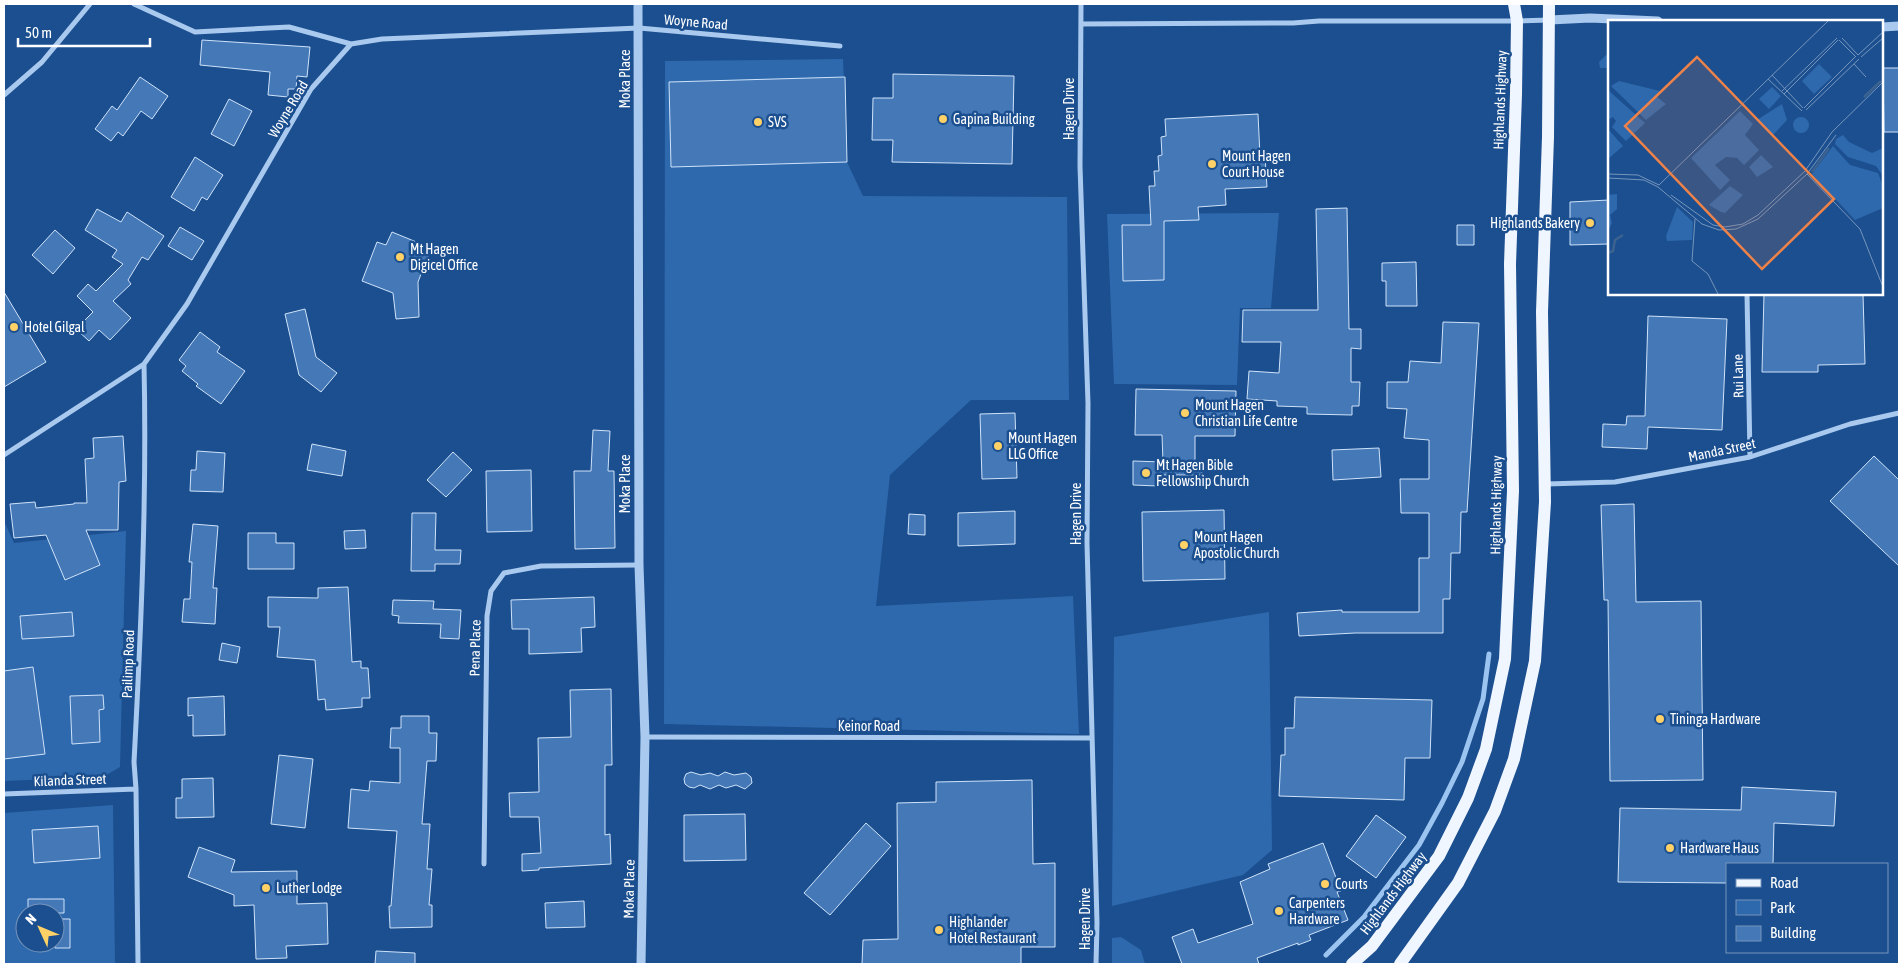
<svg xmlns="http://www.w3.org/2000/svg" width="1903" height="968" font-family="'Asap Condensed',sans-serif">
	<rect width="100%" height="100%" fill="#1b4f8f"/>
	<path fill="#2e69ad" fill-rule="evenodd" d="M 1609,52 L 1609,68 L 1600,68 L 1599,62 Z
		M 843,59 L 847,162 L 863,196 L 1067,197 L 1069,400 L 971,400 L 890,475 L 876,606 L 1073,596 L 1079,734 L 664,724 L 665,61 Z
		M 1279,213 L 1271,308 L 1240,308 L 1237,385 L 1114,384 L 1107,214 Z
		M 4,521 L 14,543 L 126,531 L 120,767 L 103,777 L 4,781 Z
		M 1269,612 L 1272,850 L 1243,875 L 1112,906 L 1114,637 Z
		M 113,805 L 115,964 L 4,964 L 4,813 ZM 25,913 L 55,913 L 55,943 L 25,943 Z
		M 1121,937 L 1141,950 L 1145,964 L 1112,964 L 1112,938 Z"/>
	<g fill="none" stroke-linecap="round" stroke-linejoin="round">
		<path stroke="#9cc4f0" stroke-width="5" d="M 1326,955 L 1364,917 L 1386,888 L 1419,845 L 1442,803 L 1462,762 L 1483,699 L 1489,654"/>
	</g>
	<path fill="#4478b7" stroke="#cfe3fa" d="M 202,40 L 310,47 L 307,77 L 297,76 L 296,89 L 288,89 L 288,97 L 268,95 L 270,72 L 200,65 Z
		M 1883,68 L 1899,68 L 1899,132 L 1884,132 Z
		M 893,74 L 1014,76 L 1012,164 L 892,162 L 893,140 L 872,140 L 873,98 L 893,98 Z
		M 140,77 L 168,96 L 152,119 L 141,111 L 123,136 L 118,132 L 111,141 L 95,129 L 112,106 L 117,110 Z
		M 845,77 L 847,162 L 671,167 L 669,82 Z
		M 229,99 L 252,111 L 234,146 L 211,134 Z
		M 1258,114 L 1260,156 L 1265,156 L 1267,187 L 1225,189 L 1226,205 L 1198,207 L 1199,220 L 1164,221 L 1164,280 L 1123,281 L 1122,225 L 1151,225 L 1149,186 L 1155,186 L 1154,171 L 1159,171 L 1158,156 L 1162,155 L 1161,137 L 1166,136 L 1165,119 Z
		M 195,157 L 223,175 L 207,200 L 202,197 L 194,211 L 171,197 Z
		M 1609,200 L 1609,244 L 1570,245 L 1570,202 Z
		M 1347,208 L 1349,329 L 1361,329 L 1361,349 L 1351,348 L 1351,382 L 1360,382 L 1359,406 L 1352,406 L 1352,415 L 1307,414 L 1307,407 L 1277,406 L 1277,401 L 1247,399 L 1249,371 L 1279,373 L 1281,342 L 1242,342 L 1243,310 L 1318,310 L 1316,209 Z
		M 97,209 L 121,222 L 127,212 L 164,236 L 148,260 L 142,257 L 128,280 L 131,284 L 113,301 L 131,318 L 110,340 L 99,330 L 89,341 L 76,329 L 93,312 L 77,296 L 88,284 L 96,291 L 123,264 L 112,257 L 117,250 L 85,230 Z
		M 1457,225 L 1474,225 L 1474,245 L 1457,245 Z
		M 180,227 L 204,241 L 192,260 L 168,246 Z
		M 55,230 L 75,248 L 53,274 L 32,255 Z
		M 392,232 L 431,248 L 418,282 L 419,317 L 396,319 L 393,293 L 362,281 L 377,242 L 386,245 Z
		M 1416,262 L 1417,306 L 1386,306 L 1386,281 L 1382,281 L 1382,263 Z
		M 4,292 L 46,362 L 4,387 Z
		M 1764,294 L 1863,294 L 1865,364 L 1818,365 L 1818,372 L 1762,372 Z
		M 305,309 L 316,357 L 337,373 L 321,392 L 299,375 L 285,314 Z
		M 1648,316 L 1727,319 L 1722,430 L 1648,427 L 1647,449 L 1602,447 L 1603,424 L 1626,425 L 1627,416 L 1645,416 Z
		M 1443,322 L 1479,323 L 1467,512 L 1461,512 L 1460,553 L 1451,553 L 1450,599 L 1443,599 L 1443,633 L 1355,633 L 1299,636 L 1297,613 L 1342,610 L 1342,612 L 1419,612 L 1419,558 L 1429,558 L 1429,513 L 1401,513 L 1400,479 L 1429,479 L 1429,440 L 1404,438 L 1407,409 L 1387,408 L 1387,382 L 1408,382 L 1410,361 L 1441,363 Z
		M 200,332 L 220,347 L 217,352 L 245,371 L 221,404 L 196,386 L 198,384 L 182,371 L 186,366 L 179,360 Z
		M 1136,389 L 1236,391 L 1235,436 L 1195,436 L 1195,463 L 1202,463 L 1202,475 L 1159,475 L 1158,486 L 1133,485 L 1133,461 L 1163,462 L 1162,435 L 1135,435 Z
		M 1015,413 L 1017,478 L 982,479 L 980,414 Z
		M 593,430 L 610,431 L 608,471 L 614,471 L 615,548 L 575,549 L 574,471 L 591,471 Z
		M 123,436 L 126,481 L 119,482 L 118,530 L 86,530 L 100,565 L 65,580 L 46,535 L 14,538 L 10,504 L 35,502 L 36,508 L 74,504 L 74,503 L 87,503 L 85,459 L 94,458 L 93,438 Z
		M 312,444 L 346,451 L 342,476 L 307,470 Z
		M 1379,448 L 1381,477 L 1333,480 L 1332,450 Z
		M 197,451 L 225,453 L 223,492 L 190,491 L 191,470 L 196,470 Z
		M 453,452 L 472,470 L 446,497 L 427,480 Z
		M 1874,456 L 1899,480 L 1899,566 L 1830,501 Z
		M 531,470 L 532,531 L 487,532 L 486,471 Z
		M 1634,504 L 1636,602 L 1701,601 L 1703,780 L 1610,781 L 1608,600 L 1604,600 L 1601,505 Z
		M 1224,510 L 1225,579 L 1143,581 L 1142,512 Z
		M 1015,511 L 1015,544 L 958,546 L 958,513 Z
		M 412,513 L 436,513 L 435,550 L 461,550 L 460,564 L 435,564 L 435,571 L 411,571 Z
		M 909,514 L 925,515 L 925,535 L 908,534 Z
		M 193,524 L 218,526 L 213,588 L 217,588 L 215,624 L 182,622 L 184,599 L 190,599 L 192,562 L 189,562 Z
		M 365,530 L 366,548 L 345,549 L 344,531 Z
		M 248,533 L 276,533 L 276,543 L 294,543 L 294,569 L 248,569 Z
		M 348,587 L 352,662 L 361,661 L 361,668 L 368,668 L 370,698 L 362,698 L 362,707 L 326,710 L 325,699 L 318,700 L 315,660 L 277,657 L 280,627 L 268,627 L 268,597 L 318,598 L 318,588 Z
		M 594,597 L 595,627 L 581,628 L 582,652 L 529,654 L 529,629 L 512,629 L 511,600 Z
		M 393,600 L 434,601 L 433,609 L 461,610 L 459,639 L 440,638 L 441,624 L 398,623 L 399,616 L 392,615 Z
		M 72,612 L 74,636 L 22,639 L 20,616 Z
		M 222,643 L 240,647 L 237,663 L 219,660 Z
		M 33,667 L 45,754 L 4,759 L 4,671 Z
		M 611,689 L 612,765 L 605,765 L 605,835 L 610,834 L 611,864 L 539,868 L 539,870 L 522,871 L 522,854 L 541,853 L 539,817 L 510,817 L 509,793 L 539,792 L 538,738 L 571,737 L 570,690 Z
		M 103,695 L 104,709 L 99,710 L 100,742 L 72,744 L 70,696 Z
		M 224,696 L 225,735 L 193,736 L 193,715 L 188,716 L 188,698 Z
		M 1295,697 L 1432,700 L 1430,758 L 1405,758 L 1404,800 L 1279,796 L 1281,755 L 1285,755 L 1285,728 L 1294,728 Z
		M 401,716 L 429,716 L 429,733 L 437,733 L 436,761 L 427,761 L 422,824 L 430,824 L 427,869 L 432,869 L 429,905 L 432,905 L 432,927 L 390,928 L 389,906 L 391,906 L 397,831 L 348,828 L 351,789 L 369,791 L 370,781 L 400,783 L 400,748 L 390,748 L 391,728 L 401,728 Z
		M 279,755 L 313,759 L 305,828 L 271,824 Z
		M 691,772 L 701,775 L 710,773 L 718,776 L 725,772 L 734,775 L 746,773 L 751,777 L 752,783 L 745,789 L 736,785 L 726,788 L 719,785 L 710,789 L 700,785 L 694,788 L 689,787 L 685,784 L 684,779 L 686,774 Z
		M 213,778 L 214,817 L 176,818 L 176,798 L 182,798 L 182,779 Z
		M 1032,780 L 1033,864 L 1055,863 L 1055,947 L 1021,947 L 1021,964 L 862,964 L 863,940 L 898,939 L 897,803 L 936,802 L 936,782 Z
		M 1742,787 L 1836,792 L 1834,826 L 1774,823 L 1773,864 L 1727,864 L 1727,883 L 1618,882 L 1620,808 L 1741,810 Z
		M 745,814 L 746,860 L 684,861 L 684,815 Z
		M 1376,815 L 1406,837 L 1376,878 L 1346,856 Z
		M 866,823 L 891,846 L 830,915 L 804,893 Z
		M 98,826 L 100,858 L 34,863 L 32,830 Z
		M 1323,843 L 1341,891 L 1337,892 L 1348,920 L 1309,935 L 1311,940 L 1298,945 L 1298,943 L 1257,958 L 1259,964 L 1182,964 L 1172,937 L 1193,929 L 1198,943 L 1253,924 L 1240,882 L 1270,869 L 1268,864 Z
		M 199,847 L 235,860 L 231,872 L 297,871 L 297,904 L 327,903 L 328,944 L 286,946 L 287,958 L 256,959 L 254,905 L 234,906 L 234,895 L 188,877 Z
		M 28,899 L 64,899 L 64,913 L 28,913 Z
		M 584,901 L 585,927 L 546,928 L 545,903 Z
		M 55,919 L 70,919 L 70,948 L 55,948 Z
		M 376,951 L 415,953 L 415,964 L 375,964 Z"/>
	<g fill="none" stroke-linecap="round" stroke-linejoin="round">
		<path stroke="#a9c9ee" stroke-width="5" d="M 134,4 L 195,32 L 289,27 L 351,44
			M 1081,4 L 1080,166 L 1088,403 L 1087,543 L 1097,923 L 1096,964
			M 1081,24 L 1293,23 L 1319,21 L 1517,21 L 1549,20
			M 4,95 L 42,62 L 90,4
			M 1747,294 L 1750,457
			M 4,455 L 144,364 L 187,304 L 311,89 L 351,44 L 382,39 L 639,28 L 840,46
			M 1546,484 L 1615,482 L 1750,457 L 1850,424 L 1899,413
			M 645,737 L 1092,738
			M 4,794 L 136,789
			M 484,864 L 487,616 L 491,591 L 504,573 L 541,566 L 639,565
			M 138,964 L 136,789 L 134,762 C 141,630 147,497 144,364"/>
		<path stroke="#a9c9ee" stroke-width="9" d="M 638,4 L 639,565 L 645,737 L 641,964
			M 1550,20 L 1590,18 L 1658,21
			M 1882,27 L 1899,26"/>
		<path stroke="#f0f6ff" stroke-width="12" d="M 1352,964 L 1372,946 L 1439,856 L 1468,798 L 1486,749 L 1505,659 L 1513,491 L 1510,264 L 1516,94 L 1517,21 L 1514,4
			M 1400,964 L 1458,883 L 1495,811 L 1514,759 L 1535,661 L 1545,502 L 1542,312 L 1548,137 L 1549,4"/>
	</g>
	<g fill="#ffd166" stroke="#1b4f8f" stroke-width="2">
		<circle cx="943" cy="119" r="5"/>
		<circle cx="758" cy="122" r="5"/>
		<circle cx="1212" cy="164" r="5"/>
		<circle cx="1590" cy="223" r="5"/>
		<circle cx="400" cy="257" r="5"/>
		<circle cx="14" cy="327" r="5"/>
		<circle cx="1185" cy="413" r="5"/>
		<circle cx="998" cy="446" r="5"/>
		<circle cx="1146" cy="473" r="5"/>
		<circle cx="1184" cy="545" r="5"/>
		<circle cx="1660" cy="719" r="5"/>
		<circle cx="1670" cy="848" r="5"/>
		<circle cx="1325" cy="884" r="5"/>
		<circle cx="266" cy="888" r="5"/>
		<circle cx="1279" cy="911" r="5"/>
		<circle cx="939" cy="930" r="5"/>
	</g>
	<g text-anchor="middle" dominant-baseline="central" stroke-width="5" stroke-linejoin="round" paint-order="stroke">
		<g font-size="14" fill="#fff" stroke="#1b4f8f">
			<text transform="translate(696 22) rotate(5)">Woyne Road</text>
			<text transform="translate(625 79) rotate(-90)">Moka Place</text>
			<text transform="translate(1500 100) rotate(-88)">Highlands Highway</text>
			<text transform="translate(288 109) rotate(-59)">Woyne Road</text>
			<text transform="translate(1069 109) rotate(-90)">Hagen Drive</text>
			<text transform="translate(1738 376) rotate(-91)">Rui Lane</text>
			<text transform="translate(1722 450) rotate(-12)">Manda Street</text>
			<text transform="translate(625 484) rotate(-90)">Moka Place</text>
			<text transform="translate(1496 505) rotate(-89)">Highlands Highway</text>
			<text transform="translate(1076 514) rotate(-90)">Hagen Drive</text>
			<text transform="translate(475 648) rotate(-89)">Pena Place</text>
			<text transform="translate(128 664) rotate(-88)">Pailimp Road</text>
			<text x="869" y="726">Keinor Road</text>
			<text transform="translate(70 780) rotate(-2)">Kilanda Street</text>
			<text transform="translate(629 889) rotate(-89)">Moka Place</text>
			<text transform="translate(1393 893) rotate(-53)">Highlands Highway</text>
			<text transform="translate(1085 919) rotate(-90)">Hagen Drive</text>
		</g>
		<g font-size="14" fill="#fff" stroke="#1b4f8f" text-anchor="start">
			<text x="953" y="119">Gapina Building</text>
			<text x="768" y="122">SVS</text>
			<text x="1222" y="156">Mount Hagen<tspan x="1222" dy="16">Court House</tspan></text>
			<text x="1580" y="223" text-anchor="end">Highlands Bakery</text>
			<text x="410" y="249">Mt Hagen<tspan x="410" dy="16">Digicel Office</tspan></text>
			<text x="24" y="327">Hotel Gilgal</text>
			<text x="1195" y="405">Mount Hagen<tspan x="1195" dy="16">Christian Life Centre</tspan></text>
			<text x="1008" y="438">Mount Hagen<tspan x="1008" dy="16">LLG Office</tspan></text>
			<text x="1156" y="465">Mt Hagen Bible<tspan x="1156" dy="16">Fellowship Church</tspan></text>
			<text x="1194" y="537">Mount Hagen<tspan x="1194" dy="16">Apostolic Church</tspan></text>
			<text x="1670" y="719">Tininga Hardware</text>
			<text x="1680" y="848">Hardware Haus</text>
			<text x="1335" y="884">Courts</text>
			<text x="276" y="888">Luther Lodge</text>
			<text x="1289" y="903">Carpenters<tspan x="1289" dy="16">Hardware</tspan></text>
			<text x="949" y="922">Highlander<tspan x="949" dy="16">Hotel Restaurant</tspan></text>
		</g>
	</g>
	<g transform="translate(1608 20)">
		<rect width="275" height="275" fill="#1b4f8f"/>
		<path d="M 211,44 L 224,57 L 206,74 L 194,61 ZM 11,61 L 52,71 L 49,77 L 58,84 L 38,100 L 3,66 ZM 164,67 L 173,76 L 161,89 L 151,79 ZM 0,70 L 37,103 L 18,121 L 4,107 L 8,101 L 5,97 L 0,100 ZM 174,84 L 179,100 L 165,115 L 149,100 ZM 132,91 L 145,104 L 137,115 L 151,130 L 136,145 L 129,138 L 118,137 L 107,145 L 122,160 L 112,170 L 83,138 ZM185 105a8 8 0 1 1 16 0a8 8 0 1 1-16 0ZM 0,109 L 15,126 L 0,139 ZM 235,115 L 241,122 L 264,133 L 275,128 L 275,156 L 268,146 L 240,137 L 227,124 L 228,119 ZM 225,126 L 242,145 L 270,153 L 275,166 L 275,188 L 247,200 L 204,154 ZM 153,135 L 165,147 L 149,157 L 141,147 ZM 122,166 L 135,175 L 117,193 L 113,192 L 101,185 ZM 9,174 L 9,189 L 2,195 L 4,203 L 0,211 L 0,175 ZM 69,187 L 85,202 L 84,220 L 59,221 L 58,216 Z" fill="#2e69ad"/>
		<path fill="none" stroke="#3c6290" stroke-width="2.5" d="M 256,77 L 273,61M 204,152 L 221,128M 0,233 L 5,231 L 7,220 L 15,215"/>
		<path fill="none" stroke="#7695bc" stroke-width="1" d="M 234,18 L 250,35 L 275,12M 231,20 L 248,37M 253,37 L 275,18M 246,44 L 258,57M 164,55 L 195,88M 160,59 L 194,91M 174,71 L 229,18M 176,74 L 230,20M 196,88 L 248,36M 198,90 L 251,39M 224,112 L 275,62M 0,154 L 30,155 L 51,165M 199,154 L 252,209 L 275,267M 0,158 L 36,160 L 50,167 L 94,204 L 111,210 L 128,209 L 150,199 L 199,154 L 228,115M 51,165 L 220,1M 63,175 L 105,205 L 117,207 L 135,204 L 150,195 L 197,151 L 224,112M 87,199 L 84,241 L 100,254 L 110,274"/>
		<path fill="#ee8249" fill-opacity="0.15" stroke="#ee8249" stroke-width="2.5" d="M 89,37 L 226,179 L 154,249 L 17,106 Z"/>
		<rect width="275" height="275" fill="none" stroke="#fff" stroke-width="2.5"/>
	</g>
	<rect width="1903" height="968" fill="none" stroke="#ffffff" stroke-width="10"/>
	<rect x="1726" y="863" width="162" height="90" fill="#1b4f8f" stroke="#7695bc"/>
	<rect x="1736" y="879" width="25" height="8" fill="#f0f6ff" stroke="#7695bc"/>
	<text x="1770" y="888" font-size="15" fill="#ffffff">Road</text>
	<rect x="1736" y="900" width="25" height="15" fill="#2e69ad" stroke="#7695bc"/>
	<text x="1770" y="913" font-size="15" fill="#ffffff">Park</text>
	<rect x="1736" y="926" width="25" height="15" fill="#4478b7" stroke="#7695bc"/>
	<text x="1770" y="938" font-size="15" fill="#ffffff">Building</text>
	<g transform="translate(40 928) rotate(314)"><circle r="24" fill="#1b4f8f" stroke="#7695bc"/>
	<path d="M0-4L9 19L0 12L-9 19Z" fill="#ffd166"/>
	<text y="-8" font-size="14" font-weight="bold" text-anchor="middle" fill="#ffffff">N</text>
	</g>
	<path d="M18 38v8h132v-8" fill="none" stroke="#ffffff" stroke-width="2.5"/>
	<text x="25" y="38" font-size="15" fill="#ffffff" stroke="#1b4f8f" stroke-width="4" paint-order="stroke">50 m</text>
</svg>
